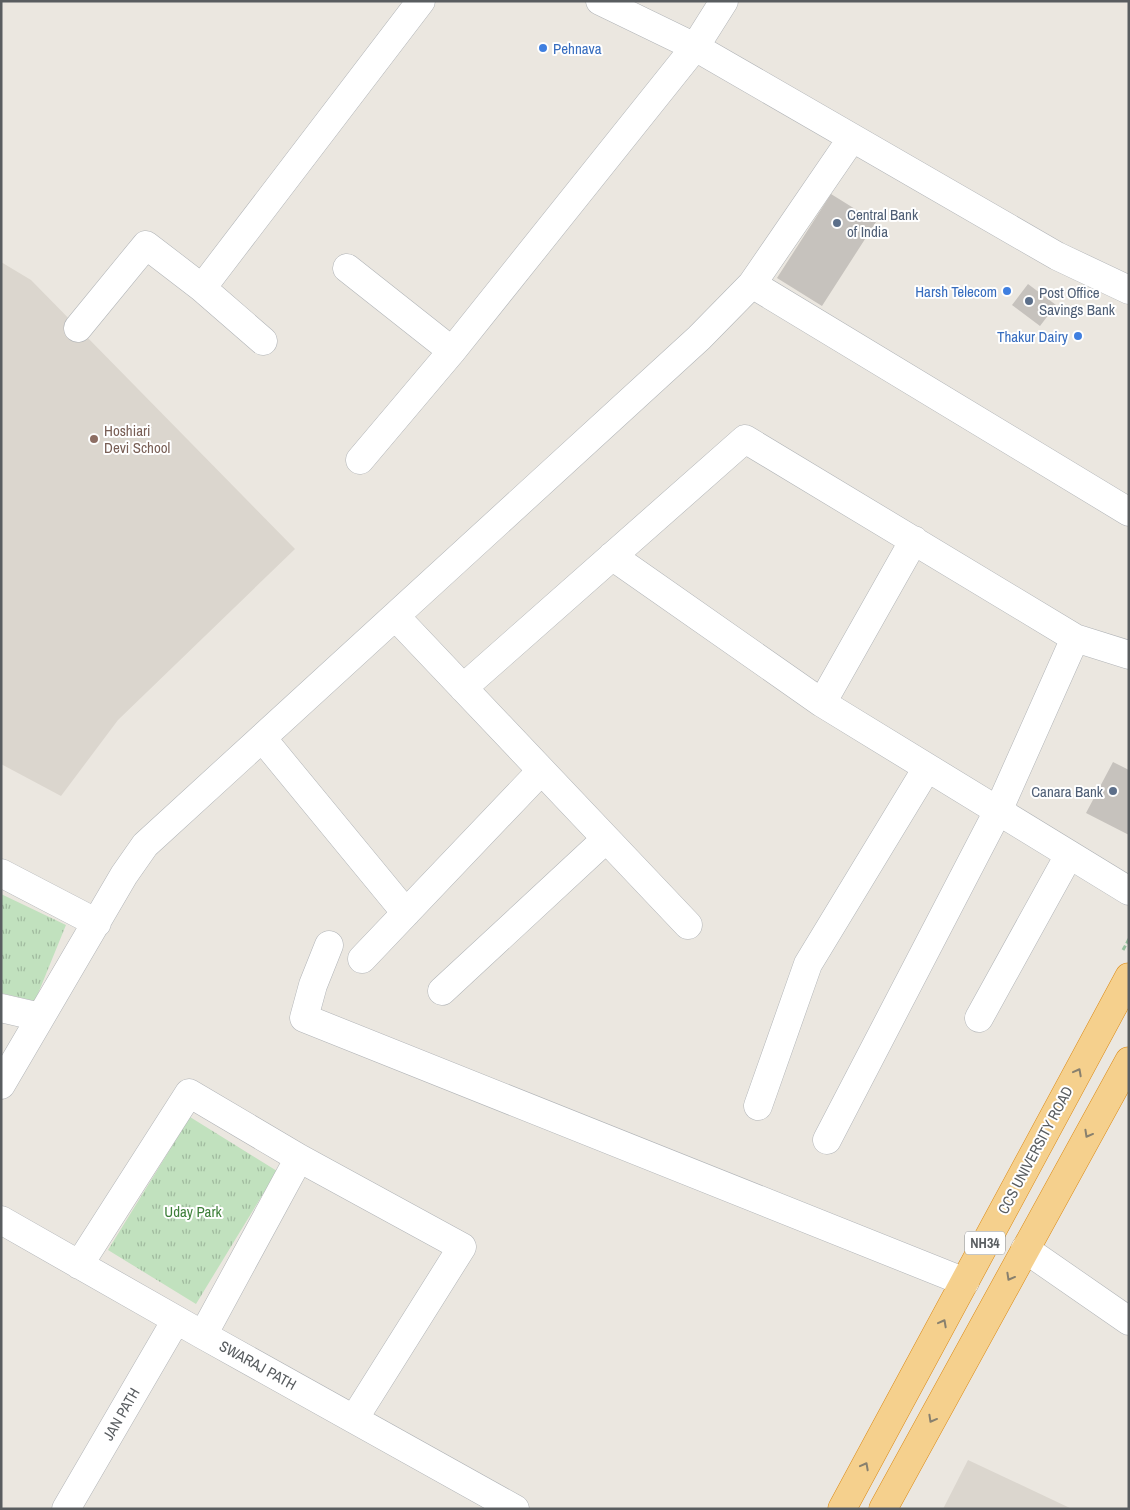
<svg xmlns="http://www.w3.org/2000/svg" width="1130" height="1510" font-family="'Archivo Narrow',sans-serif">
	<defs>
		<pattern id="park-tufts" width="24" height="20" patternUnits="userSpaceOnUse" patternTransform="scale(1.25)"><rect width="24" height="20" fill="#c1e1be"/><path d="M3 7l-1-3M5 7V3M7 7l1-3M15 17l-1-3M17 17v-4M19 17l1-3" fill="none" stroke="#a0ba9e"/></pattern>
	</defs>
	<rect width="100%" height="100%" fill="#ebe7e0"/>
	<path fill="#dbd6ce" d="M 1,262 L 31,280 L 295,549 L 118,720 L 61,796 L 1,764 Z
		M 968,1460 L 1072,1509 L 943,1509 Z"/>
	<path fill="url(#park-tufts)" d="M 1,894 L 66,925 L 35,1001 L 1,993 Z
		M 190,1117 L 277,1171 L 196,1304 L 108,1250 Z"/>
	<path fill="#c6c2bd" d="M 831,194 L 876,222 L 822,306 L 777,278 Z
		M 1028,284 L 1056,305 L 1040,326 L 1012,305 Z
		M 1113,762 L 1129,770 L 1129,835 L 1086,813 Z"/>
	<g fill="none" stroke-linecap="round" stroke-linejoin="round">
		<g stroke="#b1b4b7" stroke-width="29">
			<path id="minor" d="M 600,1 L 695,47 L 1057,256 L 1129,290
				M 347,268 L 452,351
				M 752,284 L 1129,512
				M 202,288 L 263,341
				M 78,328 L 146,245 L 202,288 L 421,1
				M 360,460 L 452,351 L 695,47 L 724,1
				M 612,556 L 822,703 L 914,540
				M 396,617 L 688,925
				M 1075,638 L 1129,655
				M 463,688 L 745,439 L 1075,638 L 998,811 L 827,1140
				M 822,703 L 1129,891
				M 262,738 L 406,913
				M 1,873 L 97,923
				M 329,945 L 313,985 L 304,1018 L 965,1282
				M 362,959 L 541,771
				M 442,991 L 606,839
				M 1,1008 L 40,1017
				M 979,1018 L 1069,855
				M 1,1085 L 124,875 L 145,845 L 699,338 L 752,284 L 852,138
				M 758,1106 L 808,964 L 927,768
				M 1,1220 L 203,1335 L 515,1509
				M 1025,1249 L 1129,1321
				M 79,1265 L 189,1093 L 299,1158 L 462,1247 L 354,1419
				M 203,1335 L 299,1158
				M 66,1509 L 176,1320"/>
		</g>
		<g stroke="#db8810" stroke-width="29">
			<path id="highway" d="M 842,1509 L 1129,977
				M 883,1509 L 1129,1061"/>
		</g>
		<path stroke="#98c2a0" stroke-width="3" stroke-dasharray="5 2.5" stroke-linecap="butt" d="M 1123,950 L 1129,939"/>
		<use href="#minor" stroke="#fff" stroke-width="28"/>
		<use href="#highway" stroke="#f5d08d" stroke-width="28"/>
	</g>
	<defs><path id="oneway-chevron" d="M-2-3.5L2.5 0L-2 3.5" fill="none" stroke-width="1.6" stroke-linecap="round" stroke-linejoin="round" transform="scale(1.25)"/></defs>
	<g stroke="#88806e">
		<use href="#oneway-chevron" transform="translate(1078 1072) rotate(-62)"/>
		<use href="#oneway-chevron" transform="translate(1088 1134) rotate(119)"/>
		<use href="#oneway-chevron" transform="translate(1010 1277) rotate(119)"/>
		<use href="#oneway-chevron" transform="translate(943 1323) rotate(-62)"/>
		<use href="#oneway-chevron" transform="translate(932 1419) rotate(119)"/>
		<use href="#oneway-chevron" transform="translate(865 1466) rotate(-62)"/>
	</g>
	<g fill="#3f7fe0" stroke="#fff" stroke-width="2">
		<circle cx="543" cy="48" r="5"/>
		<circle cx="1007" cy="291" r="5"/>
		<circle cx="1078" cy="336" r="5"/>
	</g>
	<g fill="#5c6f8a" stroke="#fff" stroke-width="2">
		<circle cx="837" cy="223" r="5"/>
		<circle cx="1029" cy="301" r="5"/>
		<circle cx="1113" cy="791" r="5"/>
	</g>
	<circle fill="#8d6e63" stroke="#fff" stroke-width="2" cx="94" cy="439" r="5"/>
	<g text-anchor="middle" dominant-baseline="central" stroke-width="4" stroke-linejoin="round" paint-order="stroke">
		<rect fill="#fff" stroke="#8b8e90" stroke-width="1" x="965" y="1231.5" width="40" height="23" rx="4"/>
		<g font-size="14" font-weight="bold" fill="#595d60">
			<text x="985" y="1243">NH34</text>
		</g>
		<g font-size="15" fill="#366cbe" stroke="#fff" text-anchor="end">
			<text x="553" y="48" text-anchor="start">Pehnava</text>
			<text x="997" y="291">Harsh Telecom</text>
			<text x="1068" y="336">Thakur Dairy</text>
		</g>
		<g font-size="15" fill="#4e5e75" stroke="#fff" text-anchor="start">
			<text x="847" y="214">Central Bank<tspan x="847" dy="17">of India</tspan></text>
			<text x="1039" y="292">Post Office<tspan x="1039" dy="17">Savings Bank</tspan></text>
			<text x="1103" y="791" text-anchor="end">Canara Bank</text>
		</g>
		<g font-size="15" fill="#785e54" stroke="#fff" text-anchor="start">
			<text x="104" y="430">Hoshiari<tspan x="104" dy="17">Devi School</tspan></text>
		</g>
		<g font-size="15" fill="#595d60" stroke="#fff">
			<text transform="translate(1035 1150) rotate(-62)">CCS UNIVERSITY ROAD</text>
			<text transform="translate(258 1365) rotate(29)">SWARAJ PATH</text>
			<text transform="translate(121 1414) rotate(-60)">JAN PATH</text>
		</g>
		<g font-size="15" fill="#3d7f39" stroke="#fff">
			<text x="193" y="1211">Uday Park</text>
		</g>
	</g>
	<rect width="1130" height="1510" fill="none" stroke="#595d60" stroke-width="5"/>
</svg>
